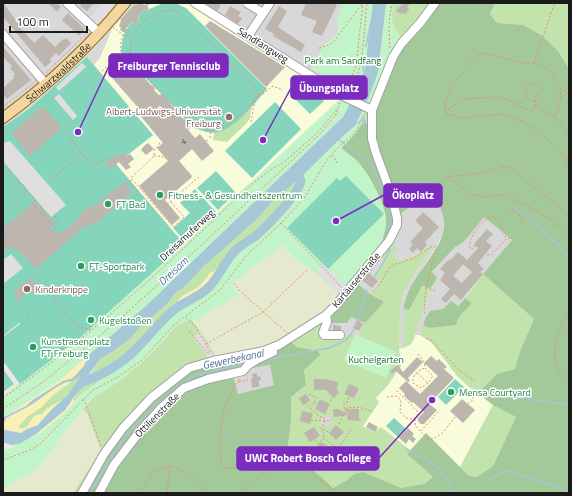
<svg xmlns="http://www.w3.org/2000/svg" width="572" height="496" font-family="'Titillium Web',sans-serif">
	<rect width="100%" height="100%" fill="#ece9e2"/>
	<path fill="#d9d8d8" d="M 3,3 L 136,3 L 113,27 L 100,58 L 94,65 L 87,57 L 30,108 L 3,127 Z
		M 187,3 L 343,3 L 337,23 L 339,31 L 331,40 L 324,44 L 344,88 L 352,93 L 354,99 L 340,99 Z
		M 431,199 L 438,202 L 443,219 L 443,232 L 436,247 L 409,289 L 405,298 L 404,348 L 413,341 L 417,324 L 419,324 L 433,283 L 437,278 L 432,273 L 455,247 L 462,243 L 468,237 L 484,217 L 512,240 L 457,306 L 443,309 L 425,319 L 420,335 L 468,386 L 493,405 L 460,467 L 426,433 L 410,450 L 399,349 L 400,309 L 404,290 L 434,245 L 433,243 L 420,254 L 409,259 L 400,260 L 393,255 L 384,261 L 381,281 L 370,294 L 358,284 L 351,317 L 365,323 L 358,336 L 355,335 L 330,336 L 324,321 L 252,368 L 271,365 L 274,385 L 238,394 L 232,371 L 261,355 L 261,347 L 273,344 L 393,216 L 423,200 Z"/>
	<path fill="#f9fcdb" d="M 136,3 L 187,3 L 340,99 L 184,244 L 116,164 L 127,156 L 153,135 L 94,65 L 100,58 L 113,27 Z
		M 415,335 L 420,335 L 432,343 L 457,375 L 468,386 L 493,405 L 460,467 L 426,433 L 410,450 L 381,427 L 374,432 L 363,426 L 379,402 L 376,398 L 388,385 L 401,366 L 399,349 L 410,345 L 413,341 Z"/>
	<path fill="#e5eace" d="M 283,244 L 294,258 L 324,280 L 340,295 L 322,313 L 288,336 L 273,344 L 216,357 L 194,321 L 240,294 L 232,283 Z
		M 83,409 L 87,413 L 101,450 L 73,493 L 3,493 L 3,488 L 37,469 Z"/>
	<path fill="#c2e3ab" d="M 395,3 L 439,3 L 394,191 L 401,213 L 393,216 L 386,192 L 374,160 L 370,140 L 368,123 L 363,118 L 390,57 L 401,39 C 392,24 389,20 395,3 Z
		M 495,3 L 569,3 L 569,69 L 558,51 L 523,25 L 497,23 L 490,14 Z
		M 252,105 L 250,118 L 247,123 L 227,142 L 213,140 L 214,131 Z
		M 296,181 L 299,184 L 295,192 L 280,209 L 255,232 L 236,245 L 216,270 L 210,273 L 203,282 L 197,288 L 182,296 L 175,305 L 144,335 L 126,355 L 121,357 L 94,376 L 89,376 L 101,358 L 112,352 L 130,339 L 140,327 L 166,305 L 176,292 L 182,289 L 204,266 L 256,220 L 280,194 Z
		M 391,243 L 398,249 L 393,255 L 400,260 C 414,259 422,252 433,243 L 434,245 L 404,290 L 400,309 L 399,349 L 401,366 L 388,385 L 376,398 L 379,402 L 363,426 L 374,432 L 381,427 L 410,450 L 407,454 L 433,477 L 424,484 L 401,488 L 354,474 L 346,481 L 333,488 L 318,474 L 297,460 L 288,445 L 291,421 L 291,397 L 306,385 L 304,370 L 318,351 L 297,347 L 290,341 L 325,321 L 330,336 L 355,335 L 344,360 L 396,352 L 358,336 L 365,323 L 384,302 L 370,294 L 381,281 L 374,275 L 384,261 L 380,257 Z
		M 483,274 L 534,319 L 520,351 L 515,369 L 497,374 L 478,393 L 468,386 L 457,376 L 432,343 L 420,335 L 423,326 L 431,328 L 456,325 L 459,317 L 472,303 L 465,298 Z
		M 422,286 L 431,288 L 419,324 L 417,325 C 415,335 415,345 403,348 L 404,309 L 409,310 Z
		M 191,319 L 204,336 L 216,357 L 248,351 L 261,347 L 261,354 L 86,493 L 73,493 L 101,450 L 87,413 L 83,409 L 95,396 L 118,382 L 140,364 L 161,344 L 176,326 Z
		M 80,375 L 78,380 L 67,396 L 63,400 L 52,405 L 42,414 L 39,414 L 31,420 L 28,426 L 23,429 L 18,427 L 28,416 L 37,410 L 52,396 Z
		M 97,379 L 98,382 L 85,391 L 74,401 L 73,400 C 79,388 85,384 97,379 Z
		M 493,405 L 516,417 L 493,466 L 477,477 L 469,476 L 460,467 Z"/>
	<path fill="#a3c89a" d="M 439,3 L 495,3 L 490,14 L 497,23 L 523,25 L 541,35 L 558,51 L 569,69 L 569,493 L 86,493 L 98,471 L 126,430 L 152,399 L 189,373 L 215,363 L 261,354 L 242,367 L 232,371 L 238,394 L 274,385 L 270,365 L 252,368 L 253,366 L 290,341 L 297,347 L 318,351 L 320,355 L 304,370 L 306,385 L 291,397 L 291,421 L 288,445 L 297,460 L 318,474 L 333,488 L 346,481 L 354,474 L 363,472 L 401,488 L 424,484 L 433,477 L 407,454 L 426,433 L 469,476 L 477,477 L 493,466 L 516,417 L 493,405 L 478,393 L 497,374 L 515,369 L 520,351 L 534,319 L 483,274 L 512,240 L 484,217 L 468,237 L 462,243 L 455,247 L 432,272 L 437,278 L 431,288 L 422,286 L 409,310 L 404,309 C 405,279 442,255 444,226 C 444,218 441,210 438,202 C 423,195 414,205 401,213 L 394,191 L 380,153 L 376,135 L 375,111 L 397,56 Z
		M 365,120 C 370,125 371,151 374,159 C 378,177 393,199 393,218 C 393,229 387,238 381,246 C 383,237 387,227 386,218 C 384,202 369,174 358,162 C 353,157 346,152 341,148 L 353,136 Z
		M 358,284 L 370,294 L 384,302 L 365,323 L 351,317 L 347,323 L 330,323 C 331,312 350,293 358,284 Z
		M 465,298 L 472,303 L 459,317 L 456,325 L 431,328 L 423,326 L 425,319 L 430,311 L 443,309 L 451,301 L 458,306 Z"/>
	<path fill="#f8f0b4" d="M 302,176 L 303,181 L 299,193 L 278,218 L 230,261 L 216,283 L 203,294 L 173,313 L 133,355 L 97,379 L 88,382 L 89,376 L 94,376 L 121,357 L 126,355 L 144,335 L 175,305 L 182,296 L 197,288 L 203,282 L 210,273 L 216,270 L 236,245 L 255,232 L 280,209 L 295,192 L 299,184 L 296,181 Z
		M 90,354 L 83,367 L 72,379 L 63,381 L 34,399 L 26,406 L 6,416 L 60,380 Z
		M 72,381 L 52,396 L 42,407 L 28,416 L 18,427 C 27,432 30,422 34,416 L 42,414 L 46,409 L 63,400 L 51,410 L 38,425 L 27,429 L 21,433 L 4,429 L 4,420 L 6,418 C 14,415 23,410 31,405 C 42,398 58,382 72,381 Z
		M 73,400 L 74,401 C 66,414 41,435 26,439 C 44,430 61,415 73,400 Z"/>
	<path fill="#c1f4c9" d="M 343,3 L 373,3 L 366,69 L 362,83 L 354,99 L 352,93 L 312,68 L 324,44 L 331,40 L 339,31 L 337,23 Z
		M 386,3 L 395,3 C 389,20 392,24 401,38 L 390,57 L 363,118 L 365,120 L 353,136 L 341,148 L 358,162 L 368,176 L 381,200 L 386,217 L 386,225 L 381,246 L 346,287 L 324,265 L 316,274 L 294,258 L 283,245 L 232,283 L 235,289 L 240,294 L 194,321 L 191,319 L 176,326 L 161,344 L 140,364 L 118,382 L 95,396 L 88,402 L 37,469 L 3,488 L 3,451 L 19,444 L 26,439 L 33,437 L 42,432 L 69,409 L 85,391 L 98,382 L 97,379 L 133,355 L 173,313 L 210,289 L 216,283 L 230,261 L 278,218 L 299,193 L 303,181 L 302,176 L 346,133 L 355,126 L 369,97 L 380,50 Z
		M 340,99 L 350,104 L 343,117 L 147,305 L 60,380 L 3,418 L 3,396 L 82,336 L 249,184 Z
		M 355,335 L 396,352 L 386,378 L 344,360 Z"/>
	<path fill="#85d5bd" d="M 175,3 L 186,8 L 267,89 C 253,105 230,138 206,132 C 202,131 198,129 194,128 L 121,52 C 122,40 124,30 132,22 L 134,23 L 138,22 L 139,18 L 138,16 L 144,10 L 145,11 L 161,4 Z
		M 87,57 L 153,135 L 116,164 L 184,244 L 82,336 L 20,384 L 3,361 L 3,337 L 20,324 L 19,323 L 3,336 L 3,127 L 30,108 Z
		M 303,79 L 324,101 L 310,114 L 289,93 Z
		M 275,102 L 301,129 L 252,178 L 225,151 Z
		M 216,171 L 236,193 L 218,210 L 197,188 Z
		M 346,176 L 384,214 L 328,269 L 287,228 L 337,178 L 340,181 Z
		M 195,189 L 216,212 L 184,240 L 173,228 L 190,213 L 180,203 Z
		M 3,369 L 14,384 L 3,392 Z
		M 455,379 L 464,387 L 446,405 L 438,397 Z
		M 394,418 L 406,429 L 398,437 L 386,426 Z"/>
	<path fill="#dfdfdf" d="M 102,3 L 116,3 L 97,26 L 89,19 Z
		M 82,63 L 86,67 L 59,91 L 56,87 Z
		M 312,68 L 344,88 L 341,92 L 309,72 Z
		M 59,94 L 77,116 L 73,120 L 54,98 Z
		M 10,141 L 66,205 L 51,217 L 3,161 L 3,143 Z
		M 11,254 L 23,268 L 3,284 L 3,260 Z
		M 324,265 L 346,287 L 340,295 L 316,274 Z
		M 200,332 L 205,341 L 214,357 L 209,358 L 193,337 Z"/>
	<path fill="#d7d6e1" d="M 325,416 L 330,417 L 332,420 L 329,424 L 329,426 L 320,424 L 320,421 Z"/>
	<path fill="#a5c7d6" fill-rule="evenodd" d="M 373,3 L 386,3 L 378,72 L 369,97 L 355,126 L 346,133 L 302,176 L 274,200 L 256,220 L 204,266 L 182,289 L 176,292 L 166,305 L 140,327 L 130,339 L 112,352 L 101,358 L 89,374 L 88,382 L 76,394 L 65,410 L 36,434 L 19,444 L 11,445 L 3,442 L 4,417 L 26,406 L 34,399 L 63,381 L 73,378 L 83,367 L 90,354 L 147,305 L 343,117 L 364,77 ZM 80,376 L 78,380 L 67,396 L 51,410 L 38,425 L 27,429 L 21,433 L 4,430 L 4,423 L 6,418 L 31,405 L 55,388 L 66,382 L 72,381 Z"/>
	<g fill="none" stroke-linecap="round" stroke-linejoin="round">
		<path stroke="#a5c7d6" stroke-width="1.5" d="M 413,25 L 421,15
			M 366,46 L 371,21
			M 363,63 L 364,77
			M 362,119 L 365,121 L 364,126
			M 355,123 L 359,123 L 362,119 L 364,114
			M 338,139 L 372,164 L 389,204 L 390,216 L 389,231 L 387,237
			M 515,209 C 524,218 532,217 539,225 C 541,227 542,230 544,233 C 548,238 554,241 559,245 C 563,249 565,254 569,257
			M 375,276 L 390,251 L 387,247
			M 359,321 L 361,309 L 367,290
			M 265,360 L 329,348 L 346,340 L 355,329
			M 520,398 L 569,405
			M 406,449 C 418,455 432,461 441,471 C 447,478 450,486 455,493
			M 488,479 L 507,471 L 552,485 L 569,492
			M 89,493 L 128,432 L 176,388 L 193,376 L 243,364"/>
		<path stroke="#a5c7d6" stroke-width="9" d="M 83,382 C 103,375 125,362 139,346 C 151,334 161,320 175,309 C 185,301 199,297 208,288 C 220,276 225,260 237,249 C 243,244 250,240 257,235 C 268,225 298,195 301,181 L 297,171"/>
	</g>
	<path fill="#bcb6af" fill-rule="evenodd" d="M 3,3 L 19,24 L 18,25 L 34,43 L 43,35 L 55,47 L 63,39 L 64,40 L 66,38 L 71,43 L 59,56 L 56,53 L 50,59 L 51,62 L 45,67 L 3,17 Z
		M 48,3 L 57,3 L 61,7 L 57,12 Z
		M 82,3 L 94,3 L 87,11 L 80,6 Z
		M 140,3 L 142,3 L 144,5 L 151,3 L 147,6 L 149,9 L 145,11 L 144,10 L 138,16 L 139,20 L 138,22 L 135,23 L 132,22 L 126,28 L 127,30 L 125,33 L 120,30 L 121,28 L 119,26 L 121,20 L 120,20 L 135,4 L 136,5 Z
		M 205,3 L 218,3 L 221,5 L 217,11 Z
		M 306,3 L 332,3 L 337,5 L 322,36 L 312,32 L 317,21 L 301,15 Z
		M 404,3 L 412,3 L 407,6 L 409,9 L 406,14 L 402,13 L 401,14 L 396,11 L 398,8 Z
		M 230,6 L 241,12 L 238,16 L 242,18 L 238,24 L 225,15 Z
		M 279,6 L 287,11 L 278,27 L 305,45 L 301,52 L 273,36 L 274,34 L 265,29 Z
		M 68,13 L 85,29 L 79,36 L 62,20 Z
		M 210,21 L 285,67 L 266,87 L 205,26 Z
		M 3,47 L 31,80 L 7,99 L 3,95 L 3,88 L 15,77 L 13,76 L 15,74 L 10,68 L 12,66 L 3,57 Z
		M 123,56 L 128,61 L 129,60 L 150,84 L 155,88 L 154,90 L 159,95 L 162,94 L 182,118 L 185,119 L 190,128 L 188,130 L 195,138 L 200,134 L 214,151 L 202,161 L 192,149 L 179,161 L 192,176 L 191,178 L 165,200 L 180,218 L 172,225 L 139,186 L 168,161 L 157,148 L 163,143 L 138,113 L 141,111 L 107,72 L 112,68 L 111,67 ZM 123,64 L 129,72 L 121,78 L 115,71 Z
		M 43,106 L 62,128 L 30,156 L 11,133 Z
		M 148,143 L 154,149 L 146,155 L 141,150 L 144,146 Z
		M 123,152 L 127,156 L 130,154 L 134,159 L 128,164 L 131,167 L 126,170 L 119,162 L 110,169 L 105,164 L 116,154 L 118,157 Z
		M 127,181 L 129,184 L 127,186 L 132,192 L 123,200 L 95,225 L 93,223 L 88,227 L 86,225 L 36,269 L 18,250 L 15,251 L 11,246 L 3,253 L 3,227 L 35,202 L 54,224 L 48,226 L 59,234 L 80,218 L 78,216 L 90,205 L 93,208 L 114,189 L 115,190 Z
		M 423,212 L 439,227 L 425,242 L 427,245 L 421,252 L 417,248 L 413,253 L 409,249 L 413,244 L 410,242 L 423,228 L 415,221 Z
		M 487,229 L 493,234 L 486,241 L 492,246 L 478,263 L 484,269 L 480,272 L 483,274 L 461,300 L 454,294 L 446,303 L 441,299 L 450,289 L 440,280 L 445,273 L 440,269 L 449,259 L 450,260 L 458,252 L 467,260 L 478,248 L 474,244 ZM 463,264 L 472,272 L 462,283 L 453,276 Z
		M 369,273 L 378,281 L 372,288 L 363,281 Z
		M 31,278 L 40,288 L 33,294 L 30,290 L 21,297 L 21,301 L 18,302 L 16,300 L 17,297 L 13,292 Z
		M 357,320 L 363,324 L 359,331 L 353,328 Z
		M 333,325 L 341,326 L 341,330 L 333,330 Z
		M 431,356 L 437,361 L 439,359 L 447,367 L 444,369 L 454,378 L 429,404 L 437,410 L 424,424 L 421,424 L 418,421 L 418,418 L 424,412 L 413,402 L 412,403 L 404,396 L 405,394 L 399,388 L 406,381 L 420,394 L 438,376 L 424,363 Z
		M 417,357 L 423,362 L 408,378 L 410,381 L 408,382 L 396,371 L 392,374 L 390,371 L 398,365 L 403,372 Z
		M 257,373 L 257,377 L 260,376 L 261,380 L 258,381 L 260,386 L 252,388 L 251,378 L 253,378 L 252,374 Z
		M 314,379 L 325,379 L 338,382 L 337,390 L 339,392 L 334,398 L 326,390 L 314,390 Z
		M 349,384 L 359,388 L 354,398 L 344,394 Z
		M 306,394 L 310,400 L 303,405 L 299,398 Z
		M 320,399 L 330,404 L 325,414 L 315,409 Z
		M 462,399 L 475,410 L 463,423 L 450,411 Z
		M 333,409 L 338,409 L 350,415 L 344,409 L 359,409 L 359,419 L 362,421 L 347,420 L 348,415 L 334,417 Z
		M 302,411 L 313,413 L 310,424 L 300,421 Z
		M 369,422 L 378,427 L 375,432 L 366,427 Z
		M 336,425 L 344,432 L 336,440 L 334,438 L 334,436 L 333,437 L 329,433 Z
		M 314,427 L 320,436 L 310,442 L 304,433 Z
		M 408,428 L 414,434 L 412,436 L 416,439 L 413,443 L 409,439 L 406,444 L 399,438 Z
		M 321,442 L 328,446 L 324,453 L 317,449 Z"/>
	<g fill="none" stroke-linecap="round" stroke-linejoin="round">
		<g stroke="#a2a2a2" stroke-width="10">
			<path id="minor" d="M 67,3 L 99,33
				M 195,3 L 343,96 L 372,110
				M 247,3 L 263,13
				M 3,34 L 46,84
				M 248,36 L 270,3
				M 326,315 L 327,322 L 323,333 L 324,335 L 340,335
				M 82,493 L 104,454 L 123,428 L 151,398 L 189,368 L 213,361 L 264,351 L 279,345 L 326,315 L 335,306 L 389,241 L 397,225 L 397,218 L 392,197 L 376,153 L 372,139 L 372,110 L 393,57 L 401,44 L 420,23 L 435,3
				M 99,493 L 114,465 L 137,435 L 162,407 L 184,388 L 208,379 L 243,371 L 248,365 L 256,360 L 273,352"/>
		</g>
		<g stroke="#86680c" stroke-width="12">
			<g id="major">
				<path id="s1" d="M 3,118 C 48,85 89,47 125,3"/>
			</g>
		</g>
		<path stroke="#ed8972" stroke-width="1" stroke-dasharray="2 2" stroke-linecap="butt" d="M 391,8 L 391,3
			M 236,22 L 238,18 L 237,18
			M 113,27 L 123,35 C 120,47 117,51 129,60 L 190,123 C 214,137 227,129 244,111 C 249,106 255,101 258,94 L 253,86 L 179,12 C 159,5 141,21 132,37 L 123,35
			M 319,48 L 331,44 L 335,40 L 362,4
			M 390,48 C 389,33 388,18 393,3
			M 132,62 L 130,49 L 132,38
			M 534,63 C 542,43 547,23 555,3
			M 102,71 L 121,54
			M 46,73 L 88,32
			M 560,89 L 569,93
			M 346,90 L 356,66 L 363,3
			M 350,92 C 365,65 363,33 367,3
			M 259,96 L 265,93 L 272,86 L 283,90
			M 257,98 L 266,88 L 268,83
			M 536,106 L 535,96 L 542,89 L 538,84 L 531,84 L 526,87 L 527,98 L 537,103
			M 3,107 L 36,81
			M 445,112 L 463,99 L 501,97 L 529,110 L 536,107 L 555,117 L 569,135
			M 555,117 L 561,97 L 560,89 L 552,73 L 542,65 L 533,63 L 522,63 L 484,53 L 476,56 L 452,85 L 445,102 L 445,113 L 463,118 L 500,114 L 525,123 L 534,129 L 557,147 L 569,160
			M 251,122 L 255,101
			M 66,134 L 93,166 L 108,158 L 109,159
			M 210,138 L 211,131
			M 206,140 L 208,141
			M 160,143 L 154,151 L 154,156 L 131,178 L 173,227 L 184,217 L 170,201
			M 332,155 L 337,162 L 335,165
			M 154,156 L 161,156 L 166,159
			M 565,157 L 566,163 L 569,168
			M 3,164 L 54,222 L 50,227
			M 50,181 L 82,154
			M 409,198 L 415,209
			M 32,203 L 55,228 L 60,224 L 55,216
			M 127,203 L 137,195 L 136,190 L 130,183 L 131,178
			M 164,207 L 200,176
			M 508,209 C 519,211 520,215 523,225
			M 3,214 L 28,193
			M 569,217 L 561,208 L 524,180 L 515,169 L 504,167 L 479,173 L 447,177 L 472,194 L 487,198 C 491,196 497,194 502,195 C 507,196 512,199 517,201 C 536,210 554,220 569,236
			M 281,223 L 342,288
			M 475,245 L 474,248 L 470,249 C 468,237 480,224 489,217 L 494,218 C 500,224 504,230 506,239
			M 487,255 L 491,255 L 506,239 L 510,238
			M 234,283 L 239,290 L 287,333
			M 45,286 L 76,326 L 92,330
			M 426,287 L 435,291
			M 373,292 L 380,284 L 390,267 L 395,264 L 401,263 L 418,256 L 430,247 L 435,246 L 436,250 L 426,287 L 424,312 L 425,313
			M 24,309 L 29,317
			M 569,310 L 557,336 L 554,354 L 559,372 L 569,382
			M 186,318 L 196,327 L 211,354
			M 189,331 L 208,353 L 210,353
			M 426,338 L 432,341 L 460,371 L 475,381
			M 206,344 L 263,312 L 308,269
			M 418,354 L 424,362 L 425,367
			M 425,368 L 433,376 L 428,383 L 421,388 L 413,383 C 412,375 418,370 425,368 Z
			M 417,373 L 428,383
			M 239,379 L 238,382 L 248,380
			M 238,382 L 232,391 L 223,413 L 222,424 L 220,433 L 220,456 L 222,466 C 237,475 266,453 285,457 C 289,458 293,461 297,463 C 311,472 324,482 337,493
			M 464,388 L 473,398 L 473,400 L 468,404
			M 309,394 L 317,398 L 311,406
			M 387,397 L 396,396 L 401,400 L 400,412 C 405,418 408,420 415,418 L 418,414 L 417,411 L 395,389
			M 3,398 L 44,368 L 92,330 L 154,276 L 251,185 L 270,170 L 283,163 L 315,135 L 337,109
			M 83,399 L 85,402 L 101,446
			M 330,401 L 333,397
			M 305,403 L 319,416 L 324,418 L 325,421
			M 314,403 L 317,404
			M 344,403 L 344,408 L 347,408
			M 347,403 L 349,396
			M 3,409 L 43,382 L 78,354 L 121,318 L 195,251 L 317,137 L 336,115 L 340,102
			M 415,419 L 415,425 L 427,439 C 441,440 448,425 456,416
			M 311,420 L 325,421
			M 339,424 L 347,408 L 359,407 L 373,412
			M 323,430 L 326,430 L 329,433
			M 421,431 L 440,410
			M 324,437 L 324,434 L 321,429 L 325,421 L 332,420
			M 314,440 L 318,442
			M 318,448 L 317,448 L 319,442 L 324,438 L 331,444 L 339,448 L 352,428
			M 330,459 L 328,458 L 327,454 L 331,449 L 334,450 L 338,448
			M 3,460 L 30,450 L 39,445 L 93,390 L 118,377 L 142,360 L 174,325 L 220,290 L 246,256 L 281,223 L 305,197 L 323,166 L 331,155 L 343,143 L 352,136 L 365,118
			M 140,493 L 153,472 L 170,465 L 185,472 L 209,493
			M 167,493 L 170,466
			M 240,493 C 257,479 279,455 302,467"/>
		<use href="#minor" stroke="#fff" stroke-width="8"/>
		<use href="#major" stroke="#f3d6a0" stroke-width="10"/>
	</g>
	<g fill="#8d6e63" stroke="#fff" stroke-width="1.5">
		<circle cx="229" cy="117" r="4"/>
		<circle cx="27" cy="289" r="4"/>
	</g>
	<g fill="#2e9e5b" stroke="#fff" stroke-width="1.5">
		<circle cx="160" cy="195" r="4"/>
		<circle cx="108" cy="204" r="4"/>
		<circle cx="81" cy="266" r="4"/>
		<circle cx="91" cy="320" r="4"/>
		<circle cx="33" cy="347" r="4"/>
		<circle cx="451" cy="392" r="4"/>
	</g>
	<g text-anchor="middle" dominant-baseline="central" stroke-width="3" stroke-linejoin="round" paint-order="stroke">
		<g font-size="8" fill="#434240">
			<text x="184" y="141">4</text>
		</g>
		<g font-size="10" fill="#1b1b1b" stroke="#fff">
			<text transform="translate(263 45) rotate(32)">Sandfangweg</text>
			<text stroke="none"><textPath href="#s1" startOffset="72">Schwarzwaldstraße</textPath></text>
			<text transform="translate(187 235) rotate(-43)">Dreisamuferweg</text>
			<text transform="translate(356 280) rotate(-50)">Kartäuserstraße</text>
			<text transform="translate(157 415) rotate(-45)">Ottilienstraße</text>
		</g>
		<g font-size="10" fill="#146f23" stroke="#fff">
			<text x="343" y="60">Park am Sandfang</text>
			<text x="376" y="359">Kuchelgarten</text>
		</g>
		<g font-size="10" fill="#785e54" stroke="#fff" text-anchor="end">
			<text x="221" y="111">Albert-Ludwigs-Universität<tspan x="221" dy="12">Freiburg</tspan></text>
			<text x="35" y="289" text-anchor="start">Kinderkrippe</text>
		</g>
		<g font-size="10" fill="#27864d" stroke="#fff" text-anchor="start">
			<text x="168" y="195">Fitness- &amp; Gesundheitszentrum</text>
			<text x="116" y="204">FT Bad</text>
			<text x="89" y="266">FT-Sportpark</text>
			<text x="99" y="320">Kugelstoßen</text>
			<text x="41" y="341">Kunstrasenplatz<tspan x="41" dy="12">FT Freiburg</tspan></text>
			<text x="459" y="392">Mensa Courtyard</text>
		</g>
		<g font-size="11" font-style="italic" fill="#5173a2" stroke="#fff">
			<text transform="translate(173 271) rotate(-43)">Dreisam</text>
			<text transform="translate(233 359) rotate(-12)">Gewerbekanal</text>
		</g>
	</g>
	<path fill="none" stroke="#7b2cbf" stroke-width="1.5" d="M78 132L109 66M263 140L291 88M336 221L384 195M432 400L379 458"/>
	<g fill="#7b2cbf" stroke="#fff" stroke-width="1.5">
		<circle cx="78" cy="132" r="4"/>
		<circle cx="263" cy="140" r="4"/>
		<circle cx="336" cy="221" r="4"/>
		<circle cx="432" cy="400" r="4"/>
	</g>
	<g fill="#7b2cbf" stroke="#7b2cbf" stroke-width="1.5">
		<rect x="109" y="54" width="119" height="23" rx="4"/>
		<rect x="291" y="76" width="76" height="23" rx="4"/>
		<rect x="384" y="184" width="58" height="23" rx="4"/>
		<rect x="237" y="447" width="142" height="23" rx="4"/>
	</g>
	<g font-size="11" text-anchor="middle" font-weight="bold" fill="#fff">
		<text x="169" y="70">Freiburger Tennisclub</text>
		<text x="329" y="92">Übungsplatz</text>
		<text x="413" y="199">Ökoplatz</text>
		<text x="308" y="462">UWC Robert Bosch College</text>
	</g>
	<rect width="572" height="496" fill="none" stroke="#1b1b1b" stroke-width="8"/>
	<path d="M10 26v6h77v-6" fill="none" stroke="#1b1b1b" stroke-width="2"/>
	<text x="16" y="26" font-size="12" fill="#1b1b1b" stroke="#ffffff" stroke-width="3" paint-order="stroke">100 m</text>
</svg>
